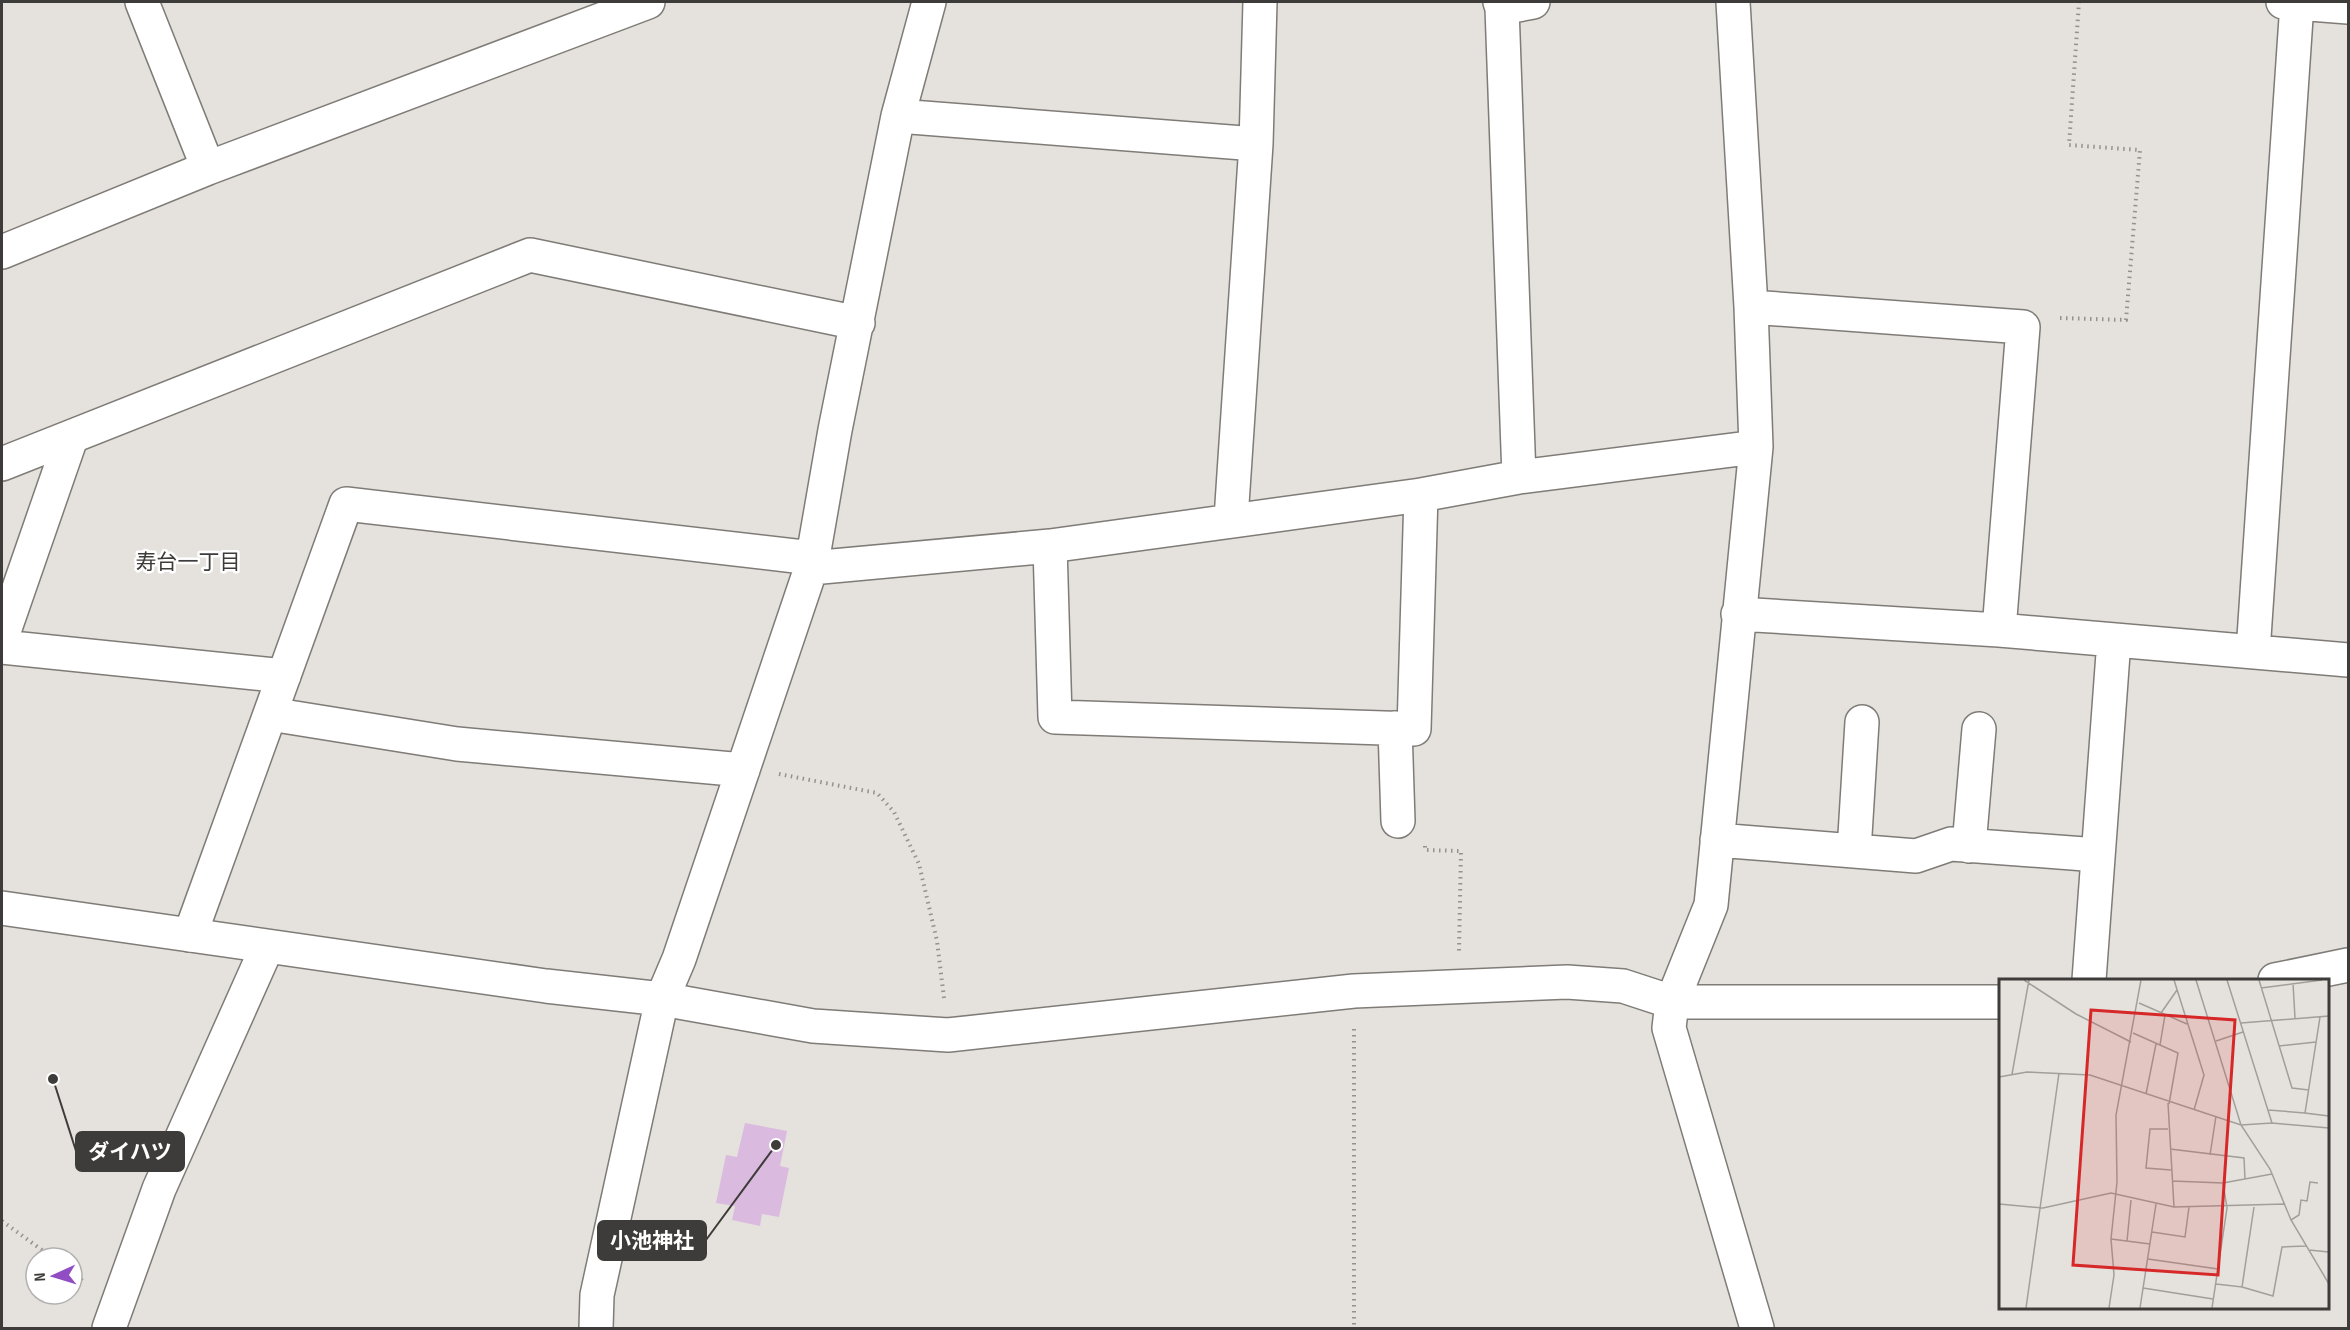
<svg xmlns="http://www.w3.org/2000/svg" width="2350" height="1330" font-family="'Sofia Sans Condensed','Noto Sans JP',sans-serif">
	<rect width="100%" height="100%" fill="#e5e1dc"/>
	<path fill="#dbbae0" d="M 745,1123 L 787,1131 L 780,1166 L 789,1168 L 779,1217 L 762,1214 L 760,1226 L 732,1220 L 735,1206 L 716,1203 L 726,1155 L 737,1157 Z"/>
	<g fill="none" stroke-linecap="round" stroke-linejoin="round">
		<g stroke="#7f7b77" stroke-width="36">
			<path id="street" d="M 142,2 L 208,168
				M 929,2 L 898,116 L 835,430 L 811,568 L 679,959 L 662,999 L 813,1026 L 948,1035 L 1354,991 L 1567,982 L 1623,986 L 1672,1002 L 2000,1002
				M 1500,2 L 1502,8 L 1519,477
				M 1733,2 L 1751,307 L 1756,447 L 1711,905 L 1672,1002 L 1669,1028 L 1757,1328
				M 2283,2 L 2348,7
				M 1502,8 L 1533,2
				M 898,116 L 1256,144
				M 2,252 L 208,168 L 648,2
				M 1751,307 L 2023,327 L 1999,630
				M 2,464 L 530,255 L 858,323
				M 1231,519 L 1256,144 L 1260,2
				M 1050,546 L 1055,717 L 1414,729 L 1421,495
				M 811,568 L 1050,546 L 1421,495 L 1519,477 L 1756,447
				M 1738,614 L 1999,630 L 2348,660
				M 2,637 L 71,438
				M 2,647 L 284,676
				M 2253,652 L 2297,3
				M 270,714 L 457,744 L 743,770
				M 1395,728 L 1398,821
				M 1717,840 L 1916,856 L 1951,844 L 2098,855
				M 1969,846 L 1979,729
				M 1854,851 L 1862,722
				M 190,935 L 346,504 L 812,558
				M 2089,980 L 2114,640
				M 2275,980 L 2348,965
				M 109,1328 L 159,1189 L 267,947"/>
		</g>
		<g stroke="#7f7b77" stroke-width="36">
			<path id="secondary" d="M 2,908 L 546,986 L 662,999 L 597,1295 L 596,1328"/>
		</g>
		<path stroke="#94918e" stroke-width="4" stroke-dasharray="1.5 4.5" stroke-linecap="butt" d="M 2060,318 L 2126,320 L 2140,150 L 2069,145 L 2079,2
			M 779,774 L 877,793 L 894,812 L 919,864 L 937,941 L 944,998
			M 1425,846 L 1425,850 L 1461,851 L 1459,951
			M 1354,1029 L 1354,1328
			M 2,1221 L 53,1258
			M 72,1272 L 85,1283"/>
		<use href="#street" stroke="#fff" stroke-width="33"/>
		<use href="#secondary" stroke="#fff" stroke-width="33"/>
	</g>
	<g text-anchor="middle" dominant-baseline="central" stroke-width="5" stroke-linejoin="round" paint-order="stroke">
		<g font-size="21" fill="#3e3c3a" stroke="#fff">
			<text x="188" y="562">寿台一丁目</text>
		</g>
	</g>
	<g transform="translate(1999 979)">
		<rect width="330" height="330" fill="#e5e1dc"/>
		<path fill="none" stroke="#a29f9b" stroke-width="1.5" d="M 25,1 L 77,35 L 132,63M 175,1 L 205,96 L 195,131M 197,1 L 242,146 L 271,190 L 292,241 L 330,305M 228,1 L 273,144M 260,1 L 293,109 L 310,111M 294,4 L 296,39M 262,9 L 323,1M 140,24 L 188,45M 162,34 L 178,11M 321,38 L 306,134 L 330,137M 242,44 L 330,37M 134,54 L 179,74 L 170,125M 217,62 L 244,53M 161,66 L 166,36M 280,67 L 317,63M 13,95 L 30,1M 0,98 L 28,93 L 91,96 L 242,146 L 273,144 L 330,149M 147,115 L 157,65M 169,124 L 175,228M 269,131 L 306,134M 169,150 L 151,150 L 147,189 L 172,191M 171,170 L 245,179 L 246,200M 211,176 L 217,137M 173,202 L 224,204 L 273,195M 0,225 L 44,229 L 112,214 L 175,228 L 286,225M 292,241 L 300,236 L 302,221 L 308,222 L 311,203 L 319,204M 153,253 L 186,258 L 190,228M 112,260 L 151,265M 128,262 L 132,221M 310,271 L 330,273M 149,280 L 219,290M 217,305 L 243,308 L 255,228M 243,308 L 274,317 L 283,268 L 307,267M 144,309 L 214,320M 27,329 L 60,94M 110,329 L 115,296 L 112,260 L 118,203 L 117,136 L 142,1M 141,329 L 157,225M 213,329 L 228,229 L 224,204"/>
		<path fill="#d62828" fill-opacity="0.15" stroke="#d62828" stroke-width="3" d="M 92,31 L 236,41 L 219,296 L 74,286 Z"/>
		<rect width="330" height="330" fill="none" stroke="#3e3c3a" stroke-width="3"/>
	</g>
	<path fill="none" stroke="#3e3c3a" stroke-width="2" d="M53 1079L76 1151M776 1145L706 1240"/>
	<g fill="#3e3c3a" stroke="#fff" stroke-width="2">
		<circle cx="53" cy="1079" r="6"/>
		<circle cx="776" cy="1145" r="6"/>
	</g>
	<g fill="#3e3c3a" stroke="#3e3c3a" stroke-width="2">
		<rect x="76" y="1132" width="108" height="39" rx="6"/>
		<rect x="598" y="1221" width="108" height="39" rx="6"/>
	</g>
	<g font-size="21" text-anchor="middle" font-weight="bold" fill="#fff">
		<text x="130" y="1159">ダイハツ</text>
		<text x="652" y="1248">小池神社</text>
	</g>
	<rect width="2350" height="1330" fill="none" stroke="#3e3c3a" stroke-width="6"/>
	<g transform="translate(54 1276) rotate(266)"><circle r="28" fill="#ffffff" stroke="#b2b1b0" stroke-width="1.5"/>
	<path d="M0-4.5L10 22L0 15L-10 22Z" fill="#904ec2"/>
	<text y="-9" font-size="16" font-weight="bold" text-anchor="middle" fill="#3e3c3a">N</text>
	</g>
</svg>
